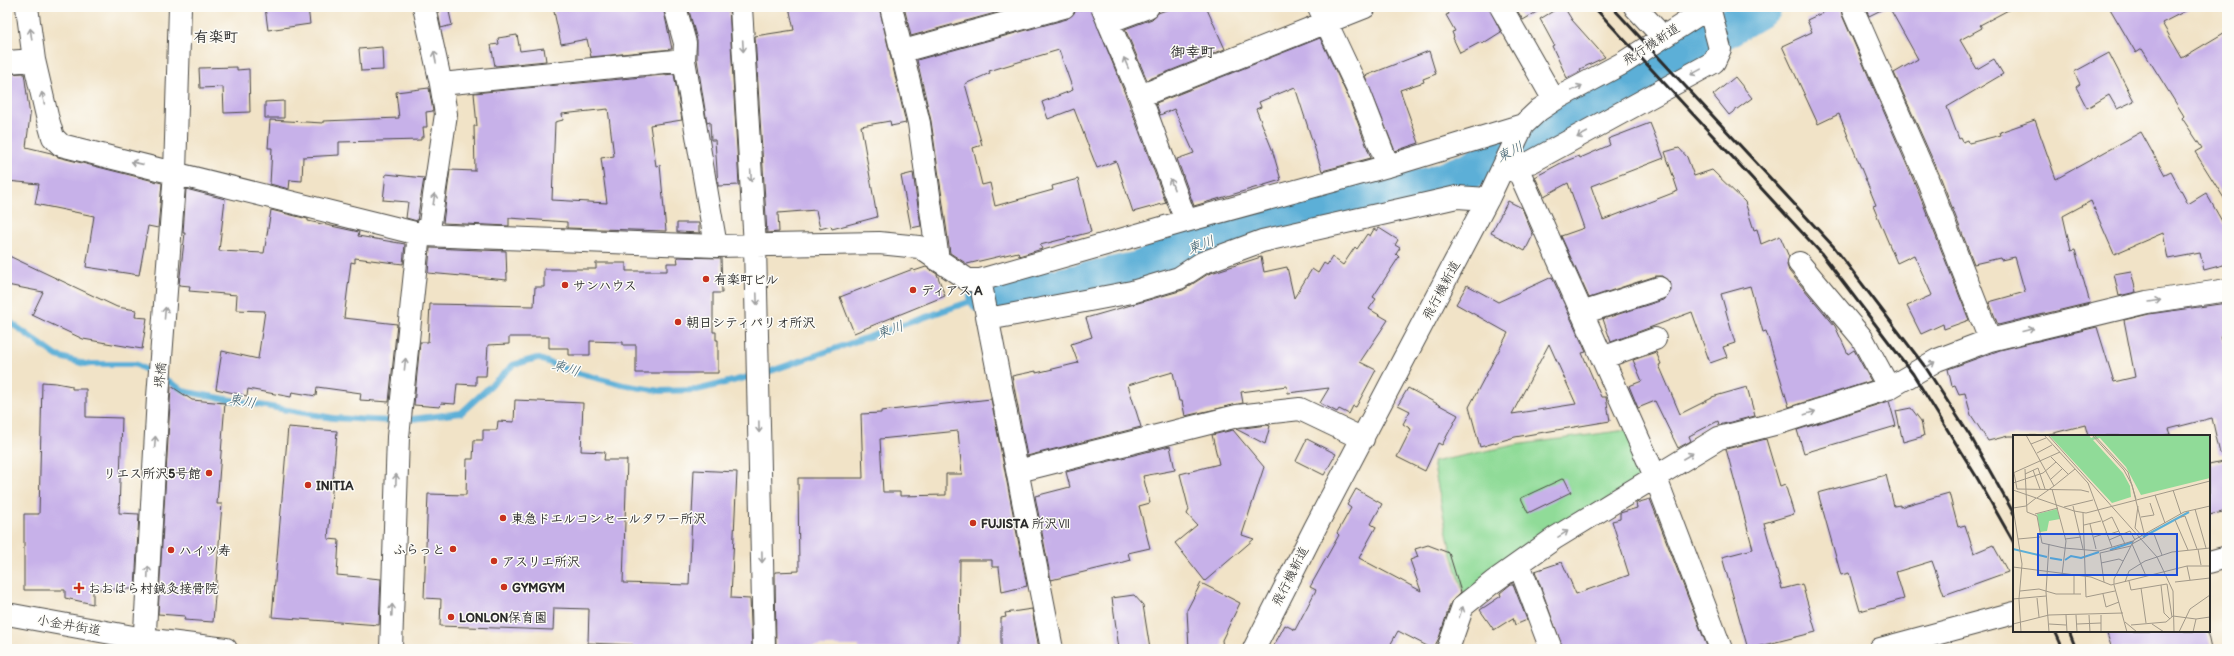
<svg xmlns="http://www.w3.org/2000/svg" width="2234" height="656" font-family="Itim,'Klee One',sans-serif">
	<rect width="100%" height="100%" fill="#fdfcf7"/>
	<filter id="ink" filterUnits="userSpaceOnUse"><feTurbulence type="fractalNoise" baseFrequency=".025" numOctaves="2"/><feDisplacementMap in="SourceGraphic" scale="8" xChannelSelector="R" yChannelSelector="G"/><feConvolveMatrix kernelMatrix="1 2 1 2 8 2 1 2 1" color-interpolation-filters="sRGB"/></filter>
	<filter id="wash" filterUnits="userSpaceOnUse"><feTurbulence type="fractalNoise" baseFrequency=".012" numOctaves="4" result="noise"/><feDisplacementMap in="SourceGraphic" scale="16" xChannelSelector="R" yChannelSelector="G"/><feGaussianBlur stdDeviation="0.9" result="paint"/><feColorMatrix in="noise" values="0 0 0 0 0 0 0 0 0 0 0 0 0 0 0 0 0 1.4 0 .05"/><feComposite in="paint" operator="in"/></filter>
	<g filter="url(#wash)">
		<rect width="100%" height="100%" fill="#f1e3c7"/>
		<path fill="#90db98" stroke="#5e8362" d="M 7,350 L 9,352 L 8,416 L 7,416 Z
			M 1627,430 L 1649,472 L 1464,595 L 1450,548 L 1433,462 L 1515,445 Z"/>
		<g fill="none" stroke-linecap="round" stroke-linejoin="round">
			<path stroke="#5cafd7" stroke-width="6" d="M 7,320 L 57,356 L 85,364 L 135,364 L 156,375
				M 164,379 L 187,392 L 282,409 L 333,418 L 395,421
				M 404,420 L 461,413 L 513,365 L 537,358 L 574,372 L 623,385 L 660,391 L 697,390 L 768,372 L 980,298"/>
			<path stroke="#5cafd7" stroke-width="38" d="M 986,296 L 1035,292 L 1139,270 L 1212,240 L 1321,209 L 1433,185 L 1469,171 L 1553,131 L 1763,7"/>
		</g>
		<g id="blocks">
			<path fill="#c7b1e9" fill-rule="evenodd" d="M 265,7 L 308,7 L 310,24 L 268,30 Z
				M 437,7 L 448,7 L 452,25 L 441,28 Z
				M 553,7 L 663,7 L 672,49 L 591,57 L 587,39 L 561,44 Z
				M 688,7 L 729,7 L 739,185 L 718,186 L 715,140 L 711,140 L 710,122 L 707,123 L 697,59 L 697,40 Z
				M 789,7 L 879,7 L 906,123 L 891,126 L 890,121 L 861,126 L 877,217 L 832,229 L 831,226 L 820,229 L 816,210 L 778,213 L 779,232 L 767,233 L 755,36 L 794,30 Z
				M 904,7 L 1017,7 L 911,36 Z
				M 1090,7 L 1128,101 L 1166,203 L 1133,212 L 1116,161 L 1097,168 L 1074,109 L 1048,119 L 1042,102 L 1073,90 L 1059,50 L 1035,57 L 989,71 L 990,73 L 965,84 L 982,145 L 973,148 L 982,185 L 990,183 L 995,206 L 1053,190 L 1052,186 L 1078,179 L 1091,232 L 1040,245 L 1042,249 L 1019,256 L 1018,252 L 967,264 L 950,253 L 931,121 L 917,60 L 1067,19 L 1076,11 Z
				M 1174,7 L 1206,7 L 1225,49 L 1147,80 L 1125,29 L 1152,19 L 1158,13 Z
				M 1446,7 L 1489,7 L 1501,32 L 1482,44 L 1481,42 L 1460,53 L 1453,38 L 1454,37 L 1452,32 L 1455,31 L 1446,15 L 1449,14 Z
				M 1515,7 L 1545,7 L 1523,20 Z
				M 1560,7 L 1564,7 L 1572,20 L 1605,57 L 1580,69 L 1581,71 L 1567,78 L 1552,46 L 1554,45 L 1540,19 Z
				M 1835,7 L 1841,7 L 1842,15 L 1916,186 L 1969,320 L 1944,329 L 1943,324 L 1921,334 L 1907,306 L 1932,295 L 1914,255 L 1897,263 L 1873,206 L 1876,205 L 1839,114 L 1818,124 L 1782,46 L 1812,32 L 1807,20 Z
				M 1865,7 L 1887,7 L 1869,16 Z
				M 1889,7 L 2014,7 L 1980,25 L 1982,28 L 1960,40 L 1977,69 L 1994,59 L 2003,74 L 1947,107 L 1959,139 L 1961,138 L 1963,142 L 1968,140 L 1969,143 L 2001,135 L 2000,132 L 2035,120 L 2056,179 L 2141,132 L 2165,175 L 2171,172 L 2188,204 L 2206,193 L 2227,230 L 2227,264 L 2204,270 L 2200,253 L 2168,259 L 2163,233 L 2114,254 L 2091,201 L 2063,216 L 2071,251 L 2075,250 L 2090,303 L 1998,325 L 1989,302 L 2025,292 L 2015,257 L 2001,260 L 2000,258 L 1974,264 L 1940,176 L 1894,73 L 1918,59 Z
				M 2109,7 L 2193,7 L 2162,23 L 2182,58 L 2227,31 L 2227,203 L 2195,152 L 2202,148 L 2182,118 L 2184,116 L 2142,49 L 2136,53 Z
				M 517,35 L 520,51 L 544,48 L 546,61 L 495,66 L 491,45 L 499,44 L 498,38 Z
				M 1320,38 L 1349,99 L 1371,158 L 1322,171 L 1295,87 L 1259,102 L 1261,107 L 1256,109 L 1272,149 L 1281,180 L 1194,206 L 1177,159 L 1194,153 L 1174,109 L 1160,115 L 1156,103 Z
				M 382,47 L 383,70 L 361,71 L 359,49 Z
				M 1429,51 L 1436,74 L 1423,79 L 1424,82 L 1400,90 L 1419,143 L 1395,151 L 1365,76 Z
				M 2109,53 L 2134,101 L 2117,109 L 2109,95 L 2087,108 L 2076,87 L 2080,84 L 2074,72 Z
				M 237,67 L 237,70 L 249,69 L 250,112 L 224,113 L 223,87 L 200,88 L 199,68 Z
				M 24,73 L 30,116 L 26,147 L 51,153 L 58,157 L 162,183 L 158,228 L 148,226 L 139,275 L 86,267 L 94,216 L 35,204 L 39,184 L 7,181 L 7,74 Z
				M 674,74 L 682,120 L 650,125 L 656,166 L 660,165 L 666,231 L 567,228 L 567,222 L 509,218 L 509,226 L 443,223 L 450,170 L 475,171 L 474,126 L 477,126 L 474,93 ZM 608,109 L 614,156 L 601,158 L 607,203 L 552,200 L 555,122 L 563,120 L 562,114 Z
				M 1735,77 L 1752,98 L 1729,115 L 1713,95 Z
				M 429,88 L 433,111 L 426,112 L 427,127 L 423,127 L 424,137 L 421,137 L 421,140 L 339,142 L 339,155 L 303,157 L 302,181 L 290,180 L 289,189 L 270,184 L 272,148 L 268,148 L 270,120 L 323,123 L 323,121 L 399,118 L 396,92 Z
				M 284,101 L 284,118 L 265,118 L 265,102 Z
				M 1650,123 L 1664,158 L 1591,186 L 1603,220 L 1678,191 L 1665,152 L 1679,148 L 1687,157 L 1694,176 L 1712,170 L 1745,202 L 1754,230 L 1757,229 L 1761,244 L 1780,236 L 1789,257 L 1787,265 L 1789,271 L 1835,326 L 1848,354 L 1854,350 L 1871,381 L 1789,407 L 1768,337 L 1766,331 L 1763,332 L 1750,286 L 1721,294 L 1735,343 L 1723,347 L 1727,357 L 1710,363 L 1692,312 L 1611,342 L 1603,319 L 1663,300 L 1671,291 L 1671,284 L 1662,276 L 1656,276 L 1589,298 L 1561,236 L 1584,228 L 1568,183 L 1544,196 L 1535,177 L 1561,163 L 1579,156 L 1580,158 L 1610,145 L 1608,139 Z
				M 913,173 L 921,226 L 911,228 L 901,176 Z
				M 386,174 L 424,178 L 417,221 L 406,218 L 408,202 L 383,200 Z
				M 186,189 L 225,199 L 219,251 L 264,253 L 271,210 L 308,219 L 308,221 L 359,232 L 358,236 L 405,244 L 403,264 L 355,258 L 355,263 L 351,262 L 344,318 L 397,324 L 389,402 L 360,400 L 361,393 L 317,387 L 316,396 L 292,392 L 291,397 L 248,389 L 247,396 L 216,389 L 222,351 L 258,359 L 265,311 L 236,310 L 237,295 L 189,291 L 190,286 L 179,285 L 185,233 L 183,233 Z
				M 1508,201 L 1522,208 L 1533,235 L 1525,251 L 1491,233 Z
				M 677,223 L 699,223 L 699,232 L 701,233 L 677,232 Z
				M 1379,228 L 1398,240 L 1395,245 L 1400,248 L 1396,254 L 1399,257 L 1373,297 L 1376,299 L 1369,309 L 1388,320 L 1360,362 L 1376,370 L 1356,407 L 1353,406 L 1349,414 L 1339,409 L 1337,412 L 1320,403 L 1329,388 L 1288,393 L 1287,386 L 1241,392 L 1243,403 L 1185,416 L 1182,401 L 1179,401 L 1173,372 L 1128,385 L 1141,427 L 1027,456 L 1012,376 L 1036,371 L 1036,373 L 1078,363 L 1071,344 L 1092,337 L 1086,318 L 1183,290 L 1208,274 L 1261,257 L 1264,272 L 1287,267 L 1294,298 L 1312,269 L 1318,273 L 1324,263 L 1327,265 L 1332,257 L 1343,265 L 1355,247 L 1357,249 L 1367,234 L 1370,236 L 1374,229 L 1377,231 Z
				M 430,248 L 506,251 L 507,280 L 428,273 Z
				M 7,255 L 117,307 L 136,310 L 135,317 L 147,318 L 142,349 L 83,339 L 32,315 L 43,292 L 7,285 Z
				M 677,257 L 721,258 L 722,293 L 713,293 L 713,332 L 716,332 L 716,340 L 718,340 L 718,373 L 636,373 L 636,345 L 623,345 L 623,342 L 590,341 L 590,355 L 569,355 L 569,348 L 549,348 L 549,337 L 509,337 L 509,344 L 488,345 L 486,376 L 476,376 L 476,385 L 457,384 L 455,404 L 441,403 L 440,407 L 414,405 L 420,342 L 428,342 L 430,304 L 534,306 L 535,287 L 544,287 L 544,269 L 596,269 L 596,263 L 626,263 L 626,271 L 667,271 L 667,263 L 678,263 Z
				M 926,267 L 937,274 L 945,296 L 854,333 L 840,297 L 913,269 L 914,271 Z
				M 2131,271 L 2136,292 L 2119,296 L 2114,274 Z
				M 1552,277 L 1586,352 L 1582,353 L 1601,397 L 1606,397 L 1610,421 L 1515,437 L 1480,447 L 1469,407 L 1508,333 L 1456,304 L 1467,285 L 1498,302 ZM 1549,344 L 1576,404 L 1512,414 Z
				M 2227,303 L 2227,334 L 2221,336 L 2227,361 L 2227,453 L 2220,454 L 2212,418 L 2169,429 L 2171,434 L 2162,436 L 2088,436 L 2085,425 L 2042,436 L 2008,436 L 1988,441 L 1971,415 L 1965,393 L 1959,394 L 1955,385 L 1952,386 L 1948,369 L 2000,350 L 2097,327 L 2114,382 L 2135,377 L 2124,320 L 2149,314 Z
				M 1656,352 L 1661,364 L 1659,365 L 1680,414 L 1712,398 L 1712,397 L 1747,387 L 1755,416 L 1719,425 L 1718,421 L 1689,436 L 1691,441 L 1678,448 L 1655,401 L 1638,408 L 1629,386 L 1642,381 L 1633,360 Z
				M 42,382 L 56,383 L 72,386 L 72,389 L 86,389 L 86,417 L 122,418 L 119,513 L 139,514 L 135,589 L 93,589 L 93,604 L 65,598 L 65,590 L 24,590 L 24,514 L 39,514 Z
				M 171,386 L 192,400 L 225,403 L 217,504 L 222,504 L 213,622 L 184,620 L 185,616 L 158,614 Z
				M 1408,388 L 1458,415 L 1442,445 L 1438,443 L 1425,471 L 1397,457 L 1411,429 L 1403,424 L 1410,411 L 1398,405 Z
				M 991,399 L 1027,586 L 1002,592 L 999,567 L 992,567 L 992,560 L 960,560 L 959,649 L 859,649 L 859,646 L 791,646 L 791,649 L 776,649 L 775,572 L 799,571 L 798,478 L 863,478 L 861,414 L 881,413 L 881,411 ZM 958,431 L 962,474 L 946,474 L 946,495 L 900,496 L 900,492 L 883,492 L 880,439 Z
				M 515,400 L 583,403 L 581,451 L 605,452 L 604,460 L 627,460 L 623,583 L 689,585 L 694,470 L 737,472 L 731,598 L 750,599 L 752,649 L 632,649 L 633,645 L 588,643 L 589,609 L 554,608 L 553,630 L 440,626 L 441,599 L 424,598 L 428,494 L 466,495 L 467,459 L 473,459 L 474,440 L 483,440 L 483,430 L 497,430 L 498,421 L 514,422 Z
				M 1889,401 L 1896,426 L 1804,453 L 1797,430 Z
				M 1911,408 L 1921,421 L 1924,436 L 1903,442 L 1896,411 Z
				M 1267,425 L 1270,426 L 1265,444 L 1236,429 Z
				M 288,427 L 337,431 L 328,539 L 339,540 L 337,575 L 381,579 L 379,625 L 272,617 Z
				M 1233,430 L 1264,467 L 1242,535 L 1254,539 L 1205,581 L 1175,543 L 1197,525 L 1187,514 L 1189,510 L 1180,474 L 1219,464 L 1212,435 Z
				M 1307,439 L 1336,454 L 1324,475 L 1296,461 Z
				M 1766,439 L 1780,486 L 1785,484 L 1794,514 L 1764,523 L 1782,589 L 1802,584 L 1816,632 L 1748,649 L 1722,557 L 1753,549 L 1726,449 Z
				M 1170,446 L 1175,470 L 1143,476 L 1150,503 L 1139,506 L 1150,548 L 1128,553 L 1130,560 L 1113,565 L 1051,580 L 1035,496 L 1070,487 L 1066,472 Z
				M 2227,461 L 2227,511 L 2209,515 L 2209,465 Z
				M 1886,475 L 1894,506 L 1900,505 L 1900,507 L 1949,493 L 1958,527 L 1965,525 L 1974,553 L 1993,545 L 2008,572 L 1944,595 L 1932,561 L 1896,572 L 1904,599 L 1860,611 L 1849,573 L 1841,575 L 1818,493 Z
				M 1564,478 L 1571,492 L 1528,513 L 1521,498 Z
				M 1356,489 L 1382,504 L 1371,524 L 1376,527 L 1359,558 L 1421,591 L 1410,560 L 1418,557 L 1415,549 L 1428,545 L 1449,553 L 1461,592 L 1451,602 L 1439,638 L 1433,649 L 1398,631 L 1388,649 L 1272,649 L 1285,625 L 1295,630 L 1316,590 L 1310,587 L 1339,535 L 1337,533 L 1351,508 L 1347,505 Z
				M 1650,499 L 1708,649 L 1563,649 L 1535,571 L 1562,562 L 1576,594 L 1629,575 L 1612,521 L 1620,519 L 1620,513 L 1637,508 L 1636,503 Z
				M 1201,583 L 1240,603 L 1222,640 L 1223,649 L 1189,649 L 1187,610 Z
				M 1511,584 L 1513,584 L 1527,620 L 1515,625 L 1513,618 L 1494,630 L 1480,610 L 1501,596 L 1500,593 Z
				M 1134,595 L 1143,605 L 1150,649 L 1119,649 L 1112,598 Z
				M 1032,609 L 1039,649 L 1001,649 L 1001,618 L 1006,617 L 1005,613 Z
				M 2106,631 L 2207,631 L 2211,649 L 2112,649 Z"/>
		</g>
	</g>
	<g filter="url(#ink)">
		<use href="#blocks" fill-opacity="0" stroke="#494742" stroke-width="1"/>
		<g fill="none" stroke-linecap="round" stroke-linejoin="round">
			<g stroke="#494742" stroke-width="24">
				<path id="minor" d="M 27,7 L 34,60 L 47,116 L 53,137 L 61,145 L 423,235 L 716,246 L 879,243 L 919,247 L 968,280 L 980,280 L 1186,221 L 1388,166 L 1523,125
					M 675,7 L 685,43 L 684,60 L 716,246
					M 741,7 L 755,246 L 764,649
					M 891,7 L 919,123 L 938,260
					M 1102,7 L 1140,96 L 1186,221
					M 1319,7 L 1360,94 L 1388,166
					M 1501,7 L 1554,100
					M 1635,7 L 1663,37
					M 1853,10 L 1928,181 L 1990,340
					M 1108,22 L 1148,7
					M 903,51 L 1064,7
					M 7,62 L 34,60
					M 441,84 L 684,60
					M 1140,96 L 1365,7
					M 1505,166 L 1520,174 L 1655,476 L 1721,649
					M 1505,166 L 1531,162 L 1714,62 L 1720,49 L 1709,7
					M 1799,263 L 1862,338 L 1889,388
					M 980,280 L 1052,649
					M 1582,313 L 1659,288
					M 988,319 L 1132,292 L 1179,278 L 1202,263 L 1262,241 L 1457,197 L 1488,199
					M 1602,358 L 1655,339
					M 1018,471 L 1237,416 L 1300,409 L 1363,439
					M 1519,564 L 1551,649
					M 144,649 L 158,397 L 175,172 L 180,7
					M 391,649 L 398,437 L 418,243 L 430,223 L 446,114 L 441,84 L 424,7
					M 1254,649 L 1315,528 L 1488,199 L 1523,125 L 1539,110 L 1554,100 L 1623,63 L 1710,7
					M 1448,649 L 1463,606 L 1493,582 L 1555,538 L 1719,438 L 1782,422 L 1889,388 L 1937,360 L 1990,340 L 2147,302 L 2227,290"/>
			</g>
			<g stroke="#494742" stroke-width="24">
				<path id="major" d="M 2209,562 L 2227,557
					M 7,614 L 144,639 L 226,649
					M 1880,649 L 2014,613"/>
			</g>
			<use href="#minor" stroke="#fff" stroke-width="22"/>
			<use href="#major" stroke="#fff" stroke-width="22"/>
			<path stroke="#2b2b2b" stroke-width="3" d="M 1594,7 L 1821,253 L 1913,374 L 1976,476 L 2014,543
				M 1612,7 L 1834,247 L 1926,368 L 1972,439 L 2014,514
				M 2055,631 L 2063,649
				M 2069,631 L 2076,649"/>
		</g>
		<defs><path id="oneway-shaft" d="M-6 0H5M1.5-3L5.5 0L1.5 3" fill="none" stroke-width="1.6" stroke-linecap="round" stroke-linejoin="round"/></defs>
		<g stroke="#a0a0a0">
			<use href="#oneway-shaft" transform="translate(31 34) rotate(-98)"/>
			<use href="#oneway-shaft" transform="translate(743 46) rotate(87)"/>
			<use href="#oneway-shaft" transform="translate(435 57) rotate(-101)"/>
			<use href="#oneway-shaft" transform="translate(1126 63) rotate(-113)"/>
			<use href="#oneway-shaft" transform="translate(1696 72) rotate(151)"/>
			<use href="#oneway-shaft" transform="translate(1577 88) rotate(-28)"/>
			<use href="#oneway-shaft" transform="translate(43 98) rotate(-103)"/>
			<use href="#oneway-shaft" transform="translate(1582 135) rotate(152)"/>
			<use href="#oneway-shaft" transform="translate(137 163) rotate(-167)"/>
			<use href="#oneway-shaft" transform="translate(751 176) rotate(87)"/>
			<use href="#oneway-shaft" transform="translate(1172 184) rotate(-110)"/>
			<use href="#oneway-shaft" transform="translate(434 199) rotate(-82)"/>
			<use href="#oneway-shaft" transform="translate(757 299) rotate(88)"/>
			<use href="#oneway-shaft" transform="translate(2155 301) rotate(-9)"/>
			<use href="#oneway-shaft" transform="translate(165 313) rotate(-85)"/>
			<use href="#oneway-shaft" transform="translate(2028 330) rotate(-14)"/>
			<use href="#oneway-shaft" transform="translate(405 364) rotate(-84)"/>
			<use href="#oneway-shaft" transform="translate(1930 365) rotate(-33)"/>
			<use href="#oneway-shaft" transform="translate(1810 413) rotate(-18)"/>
			<use href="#oneway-shaft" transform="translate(759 427) rotate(89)"/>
			<use href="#oneway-shaft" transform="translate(155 442) rotate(-86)"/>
			<use href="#oneway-shaft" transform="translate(1688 456) rotate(-30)"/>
			<use href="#oneway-shaft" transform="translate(396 480) rotate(-88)"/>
			<use href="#oneway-shaft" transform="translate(1563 534) rotate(-32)"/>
			<use href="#oneway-shaft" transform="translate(762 557) rotate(89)"/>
			<use href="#oneway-shaft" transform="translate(148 572) rotate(-87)"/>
			<use href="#oneway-shaft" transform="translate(392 610) rotate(-88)"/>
			<use href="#oneway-shaft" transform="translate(1461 612) rotate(-70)"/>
		</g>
	</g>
	<g fill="#c8321e" stroke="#fdfcf7" stroke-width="1.5">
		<circle cx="706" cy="279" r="4"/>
		<circle cx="565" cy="285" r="4"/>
		<circle cx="913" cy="290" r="4"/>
		<circle cx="678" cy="322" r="4"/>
		<circle cx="209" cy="473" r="4"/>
		<circle cx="308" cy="485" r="4"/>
		<circle cx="503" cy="518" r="4"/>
		<circle cx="973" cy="523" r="4"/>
		<circle cx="453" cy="549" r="4"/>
		<circle cx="171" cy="550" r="4"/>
		<circle cx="494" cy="561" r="4"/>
		<circle cx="504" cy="587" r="4"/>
		<path d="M77 582h4v4h4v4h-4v4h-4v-4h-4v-4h4z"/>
		<circle cx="451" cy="617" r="4"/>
	</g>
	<g text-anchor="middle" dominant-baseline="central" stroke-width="3" stroke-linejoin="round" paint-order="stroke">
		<g font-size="13" fill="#2b2b2b" stroke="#fdfcf7">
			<text transform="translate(1651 44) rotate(-33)">飛行機新道</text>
			<text transform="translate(1441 290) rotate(-62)">飛行機新道</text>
			<text transform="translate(160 375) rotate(-85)">堺橋</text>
			<text transform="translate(1290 576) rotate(-63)">飛行機新道</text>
			<text transform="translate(69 625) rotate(10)">小金井街道</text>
		</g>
		<g font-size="13" font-weight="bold" fill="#2b2b2b" stroke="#fdfcf7" text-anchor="start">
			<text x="714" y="279">有楽町ビル</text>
			<text x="573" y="285">サンハウス</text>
			<text x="921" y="290">ディアス A</text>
			<text x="686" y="322">朝日シティパリオ所沢</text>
			<text x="201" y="473" text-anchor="end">リエス所沢5号館</text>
			<text x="316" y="485">INITIA</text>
			<text x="511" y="518">東急ドエルコンセールタワー所沢</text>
			<text x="981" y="523">FUJISTA 所沢Ⅶ</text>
			<text x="445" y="549" text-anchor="end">ふらっと</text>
			<text x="179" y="550">ハイツ寿</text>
			<text x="502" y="561">アスリエ所沢</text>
			<text x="512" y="587">GYMGYM</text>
			<text x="88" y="588">おおはら村鍼灸接骨院</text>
			<text x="459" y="617">LONLON保育園</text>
		</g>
		<g font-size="14" font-style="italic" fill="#3f6070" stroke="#fdfcf7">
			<text transform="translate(1510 152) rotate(-26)">東川</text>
			<text transform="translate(1201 245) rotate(-21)">東川</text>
			<text transform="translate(890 330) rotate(-19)">東川</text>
			<text transform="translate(566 368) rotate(17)">東川</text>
			<text transform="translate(242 401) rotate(10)">東川</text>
		</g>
		<g font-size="15" font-weight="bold" fill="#2b2b2b" stroke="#fdfcf7">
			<text x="216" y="37">有楽町</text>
			<text x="1193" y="52">御幸町</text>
		</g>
	</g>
	<g transform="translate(2013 435)">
		<rect width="197" height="197" fill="#f1e3c7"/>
		<path d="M 36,0 L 76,0 L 78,3 L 84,0 L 197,0 L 197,43 L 128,60 L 113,32 L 87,3 L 80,5 L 110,38 L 117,51 L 118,62 L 99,68 ZM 44,74 L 47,84 L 36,86 L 34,96 L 27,97 L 24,79 Z" fill="#90db98"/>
		<path fill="none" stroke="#5cafd7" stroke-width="2" d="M 130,102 L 176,77M 0,114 L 34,122M 97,115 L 120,107M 37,123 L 49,125M 52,125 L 58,121 L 68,123 L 86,117"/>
		<path fill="none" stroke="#a29989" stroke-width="1" d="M 13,0 L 41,51 L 24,63M 31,0 L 75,48 L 99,112M 35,0 L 144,122 L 160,156 L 161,197M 79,0 L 111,35 L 119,50 L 132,102 L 119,109M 81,0 L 115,37 L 123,64M 18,9 L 33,3M 24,18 L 39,10M 38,22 L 55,39M 12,34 L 14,77 L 24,81 L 29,108 L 51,113 L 86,116 L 120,106M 20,35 L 27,54M 0,38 L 47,17M 1,38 L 4,54 L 68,55 L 76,57M 12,39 L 25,33 L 32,54M 38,44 L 49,34M 0,48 L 30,38 L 43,27M 41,51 L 62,34M 39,54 L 53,106 L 49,140M 0,55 L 61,76 L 73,78 L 197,46M 160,55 L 168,79M 142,60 L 152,88M 60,71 L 70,114M 125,71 L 122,93 L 129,101M 51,72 L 80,65M 0,73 L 9,129 L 6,164 L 8,197M 0,73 L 13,71 L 23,63M 182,74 L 193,113M 70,78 L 73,162 L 102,156M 22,79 L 45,73M 128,82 L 141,80 L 137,68M 168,82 L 172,81 L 184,114M 162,85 L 175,115M 89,87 L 99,82 L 112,109M 77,89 L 83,114M 71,90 L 88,86M 141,99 L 149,120M 94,100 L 106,96M 81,102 L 93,98M 5,104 L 27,102M 52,104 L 68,102M 96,105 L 117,96 L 122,105M 36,109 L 33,157 L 36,197M 119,109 L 133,141M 185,114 L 188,130M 87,118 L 118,111M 87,118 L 91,147M 88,128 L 106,124 L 110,126M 174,131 L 177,145M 0,132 L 78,142 L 98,150 L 174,131 L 197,131M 116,146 L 118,155 L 154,149 L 159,182M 112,147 L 116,136 L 132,126 L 159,117 L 197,113M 162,147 L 197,143M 101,149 L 101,144 L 121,105 L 171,77 L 197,71M 101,150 L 114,197M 148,150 L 151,178 L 157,184M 128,153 L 133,188M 7,156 L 26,154 L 43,159 L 68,159M 61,159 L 61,141M 90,159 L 93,172 L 106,167M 24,163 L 26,182M 0,164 L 33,161M 53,180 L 54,197M 63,180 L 64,197M 76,180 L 77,197M 112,187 L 124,197M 0,189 L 36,180 L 110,178M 36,189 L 53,190M 64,189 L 88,188M 139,189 L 151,197M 118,190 L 153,187 L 160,181 L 183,184M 88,197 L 88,180M 166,197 L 177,174 L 197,160M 180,197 L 183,184 L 197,182"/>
		<path fill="#1d4ed8" fill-opacity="0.15" stroke="#1d4ed8" stroke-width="2" d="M 25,99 L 164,99 L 164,140 L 25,140 Z"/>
		<rect width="197" height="197" fill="none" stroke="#2b2b2b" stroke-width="2"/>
	</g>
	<rect width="2234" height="656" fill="none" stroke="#fdfcf7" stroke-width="24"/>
</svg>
